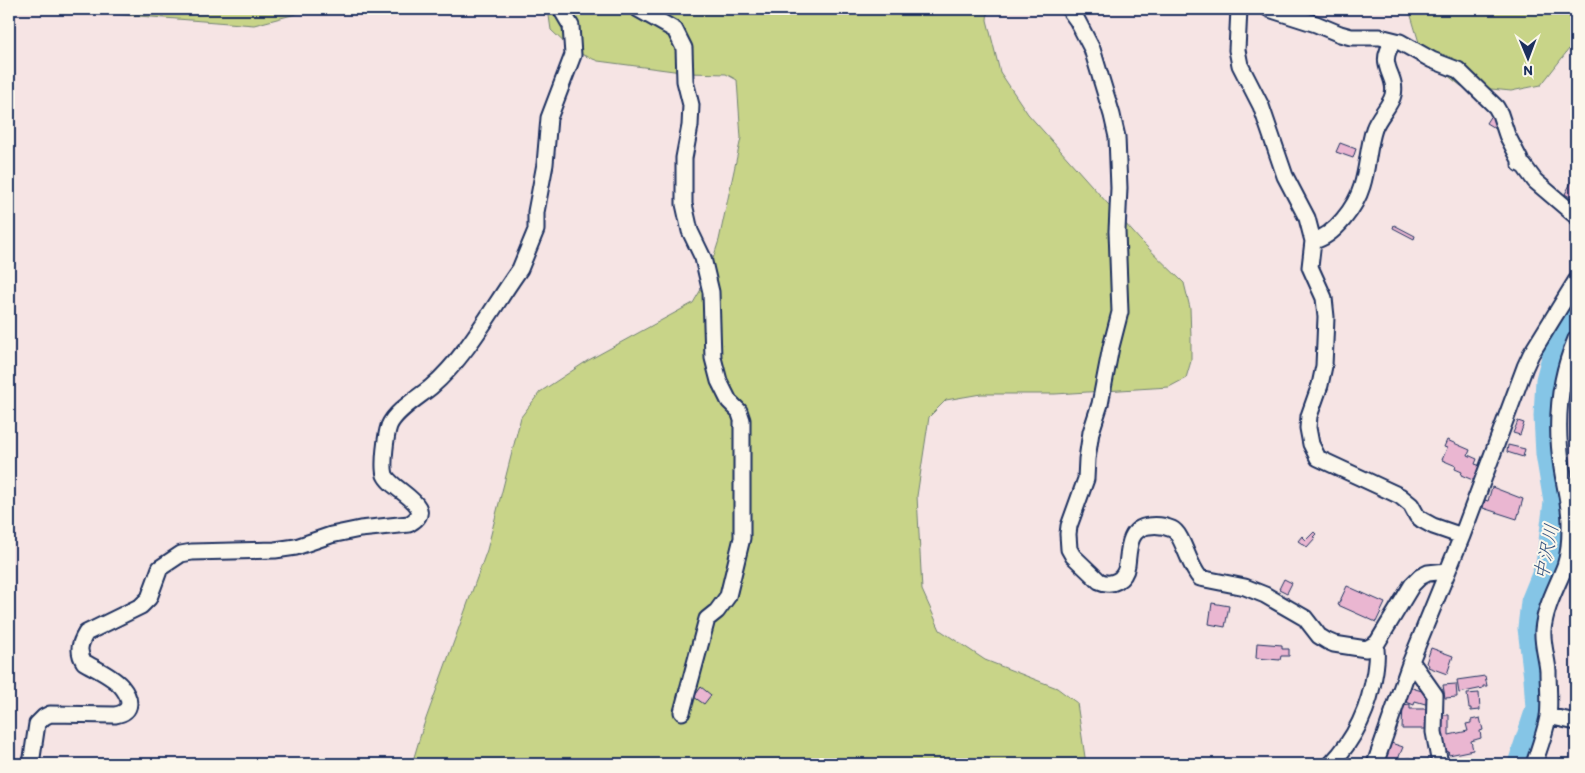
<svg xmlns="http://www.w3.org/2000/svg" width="1585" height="773" font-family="Itim,'Klee One',sans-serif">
	<rect width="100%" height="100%" fill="#f6e4e4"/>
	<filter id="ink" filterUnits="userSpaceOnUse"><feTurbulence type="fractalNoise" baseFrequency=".02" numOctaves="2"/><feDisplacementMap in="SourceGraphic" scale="10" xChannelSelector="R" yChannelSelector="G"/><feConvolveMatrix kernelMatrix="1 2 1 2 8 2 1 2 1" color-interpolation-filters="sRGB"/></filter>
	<g filter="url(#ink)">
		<path fill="#c8d488" stroke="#728273" d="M 86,9 L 315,9 L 254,25 L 100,13 Z
			M 548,9 L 988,9 L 987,20 L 1000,72 L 1028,114 L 1140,240 L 1184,283 L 1190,308 L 1191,337 L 1191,361 L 1186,378 L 1169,387 L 1055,394 L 981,394 L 946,400 L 929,417 L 917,496 L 922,590 L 940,630 L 985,660 L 1057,688 L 1077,703 L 1086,764 L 412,764 L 423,727 L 487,550 L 521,417 L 540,392 L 587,361 L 693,303 L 706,281 L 719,240 L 741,138 L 737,80 L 726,74 L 689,73 L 598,61 L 573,51 L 551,30 Z
			M 1409,9 L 1576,9 L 1576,33 L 1569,49 L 1541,85 L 1511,91 L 1461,86 L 1423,56 Z"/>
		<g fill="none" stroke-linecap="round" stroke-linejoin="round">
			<path stroke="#85c5e6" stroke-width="25" d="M 1520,764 L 1538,709 L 1536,678 L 1530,628 L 1533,602 L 1548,565 L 1556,502 L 1548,454 L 1546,416 L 1548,380 L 1557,346 L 1576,312"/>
		</g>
		<path fill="#eab6d1" stroke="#1b2f5e" d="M 1493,112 L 1499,124 L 1496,129 L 1486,123 Z
			M 1340,143 L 1356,149 L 1353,158 L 1336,152 Z
			M 1572,181 L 1576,184 L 1576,201 L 1565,194 Z
			M 1394,225 L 1415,236 L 1414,239 L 1393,228 Z
			M 1518,421 L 1524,423 L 1520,435 L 1513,433 Z
			M 1447,440 L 1470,450 L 1468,455 L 1477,459 L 1475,464 L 1481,466 L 1475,481 L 1461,475 L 1462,472 L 1455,469 L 1456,466 L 1442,460 L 1447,448 L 1444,447 Z
			M 1508,445 L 1525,449 L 1523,457 L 1507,452 Z
			M 1492,487 L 1523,499 L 1517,519 L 1483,508 L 1485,500 L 1488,501 Z
			M 1314,532 L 1316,534 L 1313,537 L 1315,538 L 1307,547 L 1298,541 L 1302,536 L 1306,540 Z
			M 1284,579 L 1292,583 L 1287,593 L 1279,589 Z
			M 1347,586 L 1385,603 L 1376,622 L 1338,605 Z
			M 1212,603 L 1229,606 L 1225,627 L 1209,624 Z
			M 1257,643 L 1282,645 L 1282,649 L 1289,649 L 1289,656 L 1281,656 L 1280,660 L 1256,658 Z
			M 1431,648 L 1453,656 L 1447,674 L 1428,667 L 1429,665 L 1426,663 Z
			M 1485,676 L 1487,686 L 1483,686 L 1483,688 L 1459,693 L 1457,680 Z
			M 1456,684 L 1457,697 L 1445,698 L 1443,685 Z
			M 701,687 L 711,695 L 704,704 L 694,697 Z
			M 1409,687 L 1425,692 L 1430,696 L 1429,705 L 1415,701 L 1414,705 L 1404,701 Z
			M 1479,693 L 1480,710 L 1471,711 L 1471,708 L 1469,708 L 1467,694 Z
			M 1410,704 L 1410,709 L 1431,709 L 1430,729 L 1402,729 L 1403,705 Z
			M 1440,715 L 1449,715 L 1449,735 L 1468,731 L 1466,724 L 1471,723 L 1471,720 L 1480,718 L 1483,730 L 1480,731 L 1481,738 L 1471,741 L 1473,750 L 1449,755 L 1448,751 L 1446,752 L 1443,738 L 1441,738 Z
			M 1391,743 L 1403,747 L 1396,764 L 1382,764 Z
			M 1411,758 L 1411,760 L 1436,759 L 1436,764 L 1396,764 L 1399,759 Z"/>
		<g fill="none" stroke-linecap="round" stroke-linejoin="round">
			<g stroke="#1b2f5e" stroke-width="19">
				<path id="minor" d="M 638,9 L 675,30 L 684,48 L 685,81 L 691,105 L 690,126 L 684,158 L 684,204 L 690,231 L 703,258 L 711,292 L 713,358 L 719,381 L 729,401 L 739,411 L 742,420 L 742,538 L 728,596 L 717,611 L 707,619 L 682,712
					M 1069,9 L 1077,20 L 1092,49 L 1112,115 L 1117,137 L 1119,188 L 1117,231 L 1120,312 L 1111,347 L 1100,404 L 1091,432 L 1087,459 L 1086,479 L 1069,526 L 1068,534 L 1069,549 L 1073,556 L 1099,581 C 1112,587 1125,580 1127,565 C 1129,550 1128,528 1149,526 C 1156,525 1165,526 1172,529 C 1183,534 1188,565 1200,578 L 1245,587 L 1265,595 L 1305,618 L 1319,636 L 1327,641 L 1334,644 L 1366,649 L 1377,643 L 1412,585 L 1420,577 L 1428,573 L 1447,571
					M 1239,9 L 1237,50 L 1240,65 L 1261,106 L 1285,176 L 1307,218 L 1313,241 L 1310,267 L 1324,298 L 1326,317 L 1324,366 L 1320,385 L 1309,416 L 1308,428 L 1311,444 L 1318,458 L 1400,496 L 1411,505 L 1417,516 L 1422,520 L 1433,526 L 1462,536
					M 1269,9 L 1316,24 L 1340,34 L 1351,37 L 1380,37 L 1400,42 L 1432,60 L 1458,70 L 1496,107 L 1500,114 L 1507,135 L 1520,160 L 1520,164 L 1524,166 L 1535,181 L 1576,216
					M 1313,241 C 1335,236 1356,206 1362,186 C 1368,167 1368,147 1374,129 C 1378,117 1391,105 1393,95 C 1398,74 1375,66 1394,41
					M 1411,661 L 1435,695 L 1434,732 L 1440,764
					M 1548,716 L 1576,722
					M 31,764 L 37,724 L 44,717 L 50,714 L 115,715 C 134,712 131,698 121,686 C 112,676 96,669 84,662 C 77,651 80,643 86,633 L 141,606 L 149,598 L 160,568 L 181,554 L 192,552 L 275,550 L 296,547 L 331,535 L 360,529 L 409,524 C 440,507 392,491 385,475 C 382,465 386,435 389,426 C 395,411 419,397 431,387 C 468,355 492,308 520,269 L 536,230 L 536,212 L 545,164 L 549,118 L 573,55 L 571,26 L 561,9
					M 1331,764 C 1355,739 1370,706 1375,671 C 1376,662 1378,653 1375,644
					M 1375,764 L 1411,661 L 1462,536 L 1525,367 L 1531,354 L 1576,281
					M 1534,764 C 1539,749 1545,733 1548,717 C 1550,703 1548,686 1548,671 C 1547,658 1542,644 1543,630 C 1545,607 1557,587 1565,566 C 1569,554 1570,540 1570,528 C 1571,508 1565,488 1562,468 C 1555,423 1558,381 1576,339"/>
			</g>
			<use href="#minor" stroke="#fbf7ec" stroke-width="15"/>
		</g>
	</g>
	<g text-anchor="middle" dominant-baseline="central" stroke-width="4" stroke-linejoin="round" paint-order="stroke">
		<g font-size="19" font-style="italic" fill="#365480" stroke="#fbf7ec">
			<text transform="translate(1546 552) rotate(-78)">中沢川</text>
		</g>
	</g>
	<rect width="1585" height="773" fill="none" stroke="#fbf7ec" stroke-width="30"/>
	<rect x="15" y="15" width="1555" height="743" fill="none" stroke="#1b2f5e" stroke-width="2" filter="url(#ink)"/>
	<g transform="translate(1528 58) rotate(179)" stroke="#fbf7ec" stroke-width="4" paint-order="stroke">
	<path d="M0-4L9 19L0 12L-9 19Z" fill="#1b2f5e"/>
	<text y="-8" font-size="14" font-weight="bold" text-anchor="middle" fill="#1b2f5e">N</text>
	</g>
</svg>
